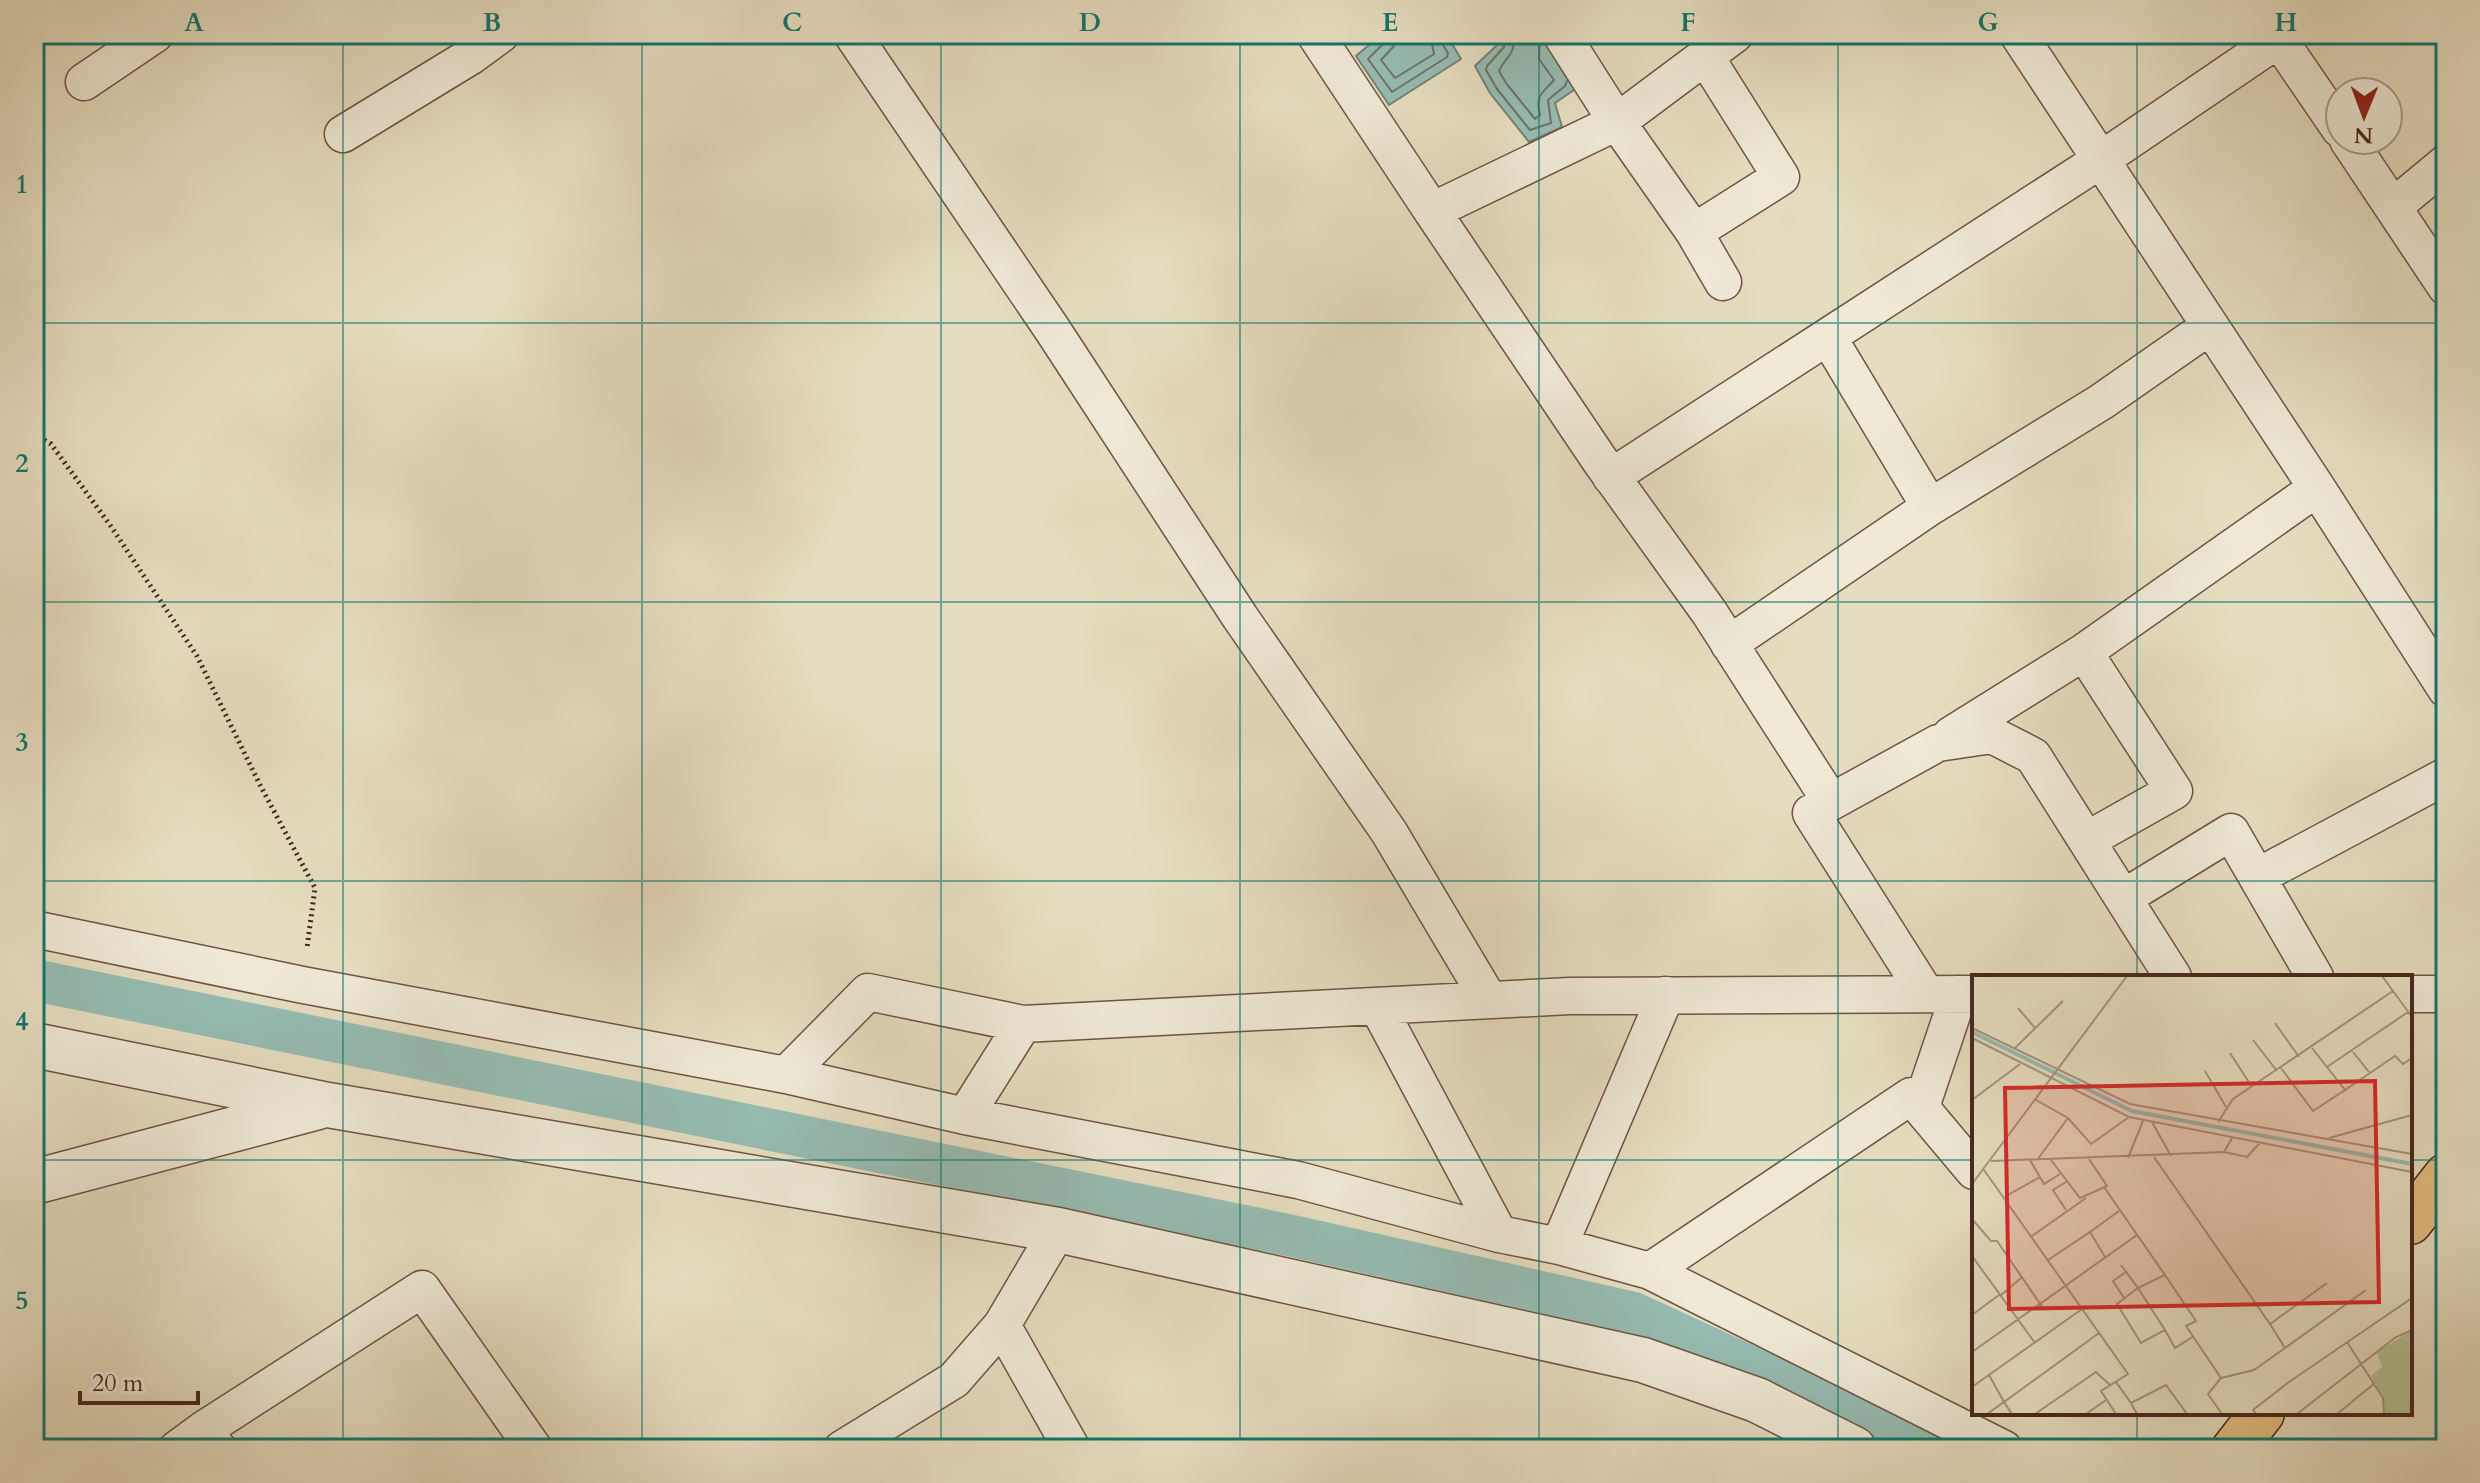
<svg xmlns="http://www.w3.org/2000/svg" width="2480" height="1483" font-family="Cardo,serif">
	<rect width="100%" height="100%" fill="#e6ddc0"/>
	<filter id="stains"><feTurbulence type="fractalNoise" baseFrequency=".0025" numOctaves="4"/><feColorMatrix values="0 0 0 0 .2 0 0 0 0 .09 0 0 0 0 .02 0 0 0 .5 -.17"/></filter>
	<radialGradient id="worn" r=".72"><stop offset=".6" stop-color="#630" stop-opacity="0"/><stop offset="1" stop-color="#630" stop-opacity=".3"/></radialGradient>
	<path fill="#96bcb2" stroke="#768076" stroke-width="2" d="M 1382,34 L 1446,34 L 1461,59 L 1389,105 L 1356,56 Z
		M 1486,34 L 1557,34 L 1576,75 L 1574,90 L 1555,103 L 1562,127 L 1529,142 L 1490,93 L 1475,66 L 1497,45 Z"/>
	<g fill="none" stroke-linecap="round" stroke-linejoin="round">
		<path stroke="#6e7267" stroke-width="2" d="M 1387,34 L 1385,42 L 1368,59 L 1392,92 L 1447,57 L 1448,53 L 1440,40 L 1440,34
			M 1397,34 L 1394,46 L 1381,60 L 1395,78 L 1434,54 L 1430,34
			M 1497,34 L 1503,40 L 1504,47 L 1487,66 L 1486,70 L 1497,89 L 1530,130 L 1551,123 L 1548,100 L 1565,86 L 1567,81
			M 1511,34 C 1519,52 1505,57 1499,71 L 1506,83 L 1535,119 L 1540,115 C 1535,94 1542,94 1554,80 L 1539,59 L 1540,34"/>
		<path stroke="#96bcb2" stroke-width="42" d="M 34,980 L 1293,1236 L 1634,1313 L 1928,1449"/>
		<g stroke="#6e5445" stroke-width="39">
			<path id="minor" d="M 852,34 L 1052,329 L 1240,617 L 1389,832 L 1489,1000
				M 1315,34 L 1432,211 L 1617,122 L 1694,232 L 1723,282
				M 1561,34 L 1617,122 L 1735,34
				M 2018,34 L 2317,488 L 2446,689
				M 2275,34 L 2340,129
				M 84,82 L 155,34
				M 343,134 L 471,56 L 501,34
				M 2348,140 L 2446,287
				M 2393,207 L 2446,163
				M 1432,211 L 1601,462 L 1709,612 L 1831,802
				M 1694,232 L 1781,177 L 1705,56
				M 1828,337 L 1930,507 L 2101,402 L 2210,326
				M 1611,477 L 2102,159 L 2286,34
				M 1729,644 L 1930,507
				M 2084,652 L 2174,791 L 2087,840
				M 1951,735 L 2084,652 L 2317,488
				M 2257,877 L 2446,776
				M 2123,898 L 2231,832 L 2315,977
				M 34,929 L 303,985 L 786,1075 L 965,1116 L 1298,1180 L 1499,1234 L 1559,1246 L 1650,1271 L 2004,1449
				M 1926,994 L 1811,813 L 1938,743 L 1992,735 L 2033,756 L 2173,977
				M 2410,994 L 2446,994
				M 1378,1007 L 1499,1234
				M 786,1075 L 868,992 L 1023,1024
				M 1921,1107 L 1959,994
				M 965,1116 L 1023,1024 L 1570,996 L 1974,994
				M 1559,1246 L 1666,995
				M 1650,1271 L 1911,1096 L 1974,1171
				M 1002,1325 L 1072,1449
				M 177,1449 L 203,1430
				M 218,1449 L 203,1430 L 422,1289 L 534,1449
				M 842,1449 L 954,1380 L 1002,1325 L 1058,1230"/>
		</g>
		<g stroke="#6e5445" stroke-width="47">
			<path id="tertiary" d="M 34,1045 L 328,1105 L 1058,1230 L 1643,1360 L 1757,1400 L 1854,1449
				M 34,1182 L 318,1107"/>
		</g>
		<g stroke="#46271c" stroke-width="47">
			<path id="primary" d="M 2410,1222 L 2446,1176
				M 2234,1449 L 2262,1413"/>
		</g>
		<path stroke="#46271c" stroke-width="5" stroke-dasharray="2 4" stroke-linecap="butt" d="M 34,434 L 51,444 L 110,525 L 197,656 L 260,785 L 315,888 L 307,948"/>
		<use href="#minor" stroke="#efe9d6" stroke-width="36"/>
		<use href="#tertiary" stroke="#efe9d6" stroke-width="44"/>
		<use href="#primary" stroke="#e3be80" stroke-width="44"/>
	</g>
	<path fill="none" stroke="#0f766e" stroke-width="2" stroke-opacity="0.55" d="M 343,34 L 343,1449M 642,34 L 642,1449M 941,34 L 941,1449M 1240,34 L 1240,1449M 1539,34 L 1539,1449M 1838,34 L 1838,1449M 2137,34 L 2137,977M 34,323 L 2446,323M 34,602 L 2446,602M 34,881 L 2446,881M 34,1160 L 1974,1160M 2410,1160 L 2446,1160M 2137,1413 L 2137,1449"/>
	<g transform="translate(1972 975)">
		<rect width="440" height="440" fill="#e6ddc0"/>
		<path d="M 440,355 L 440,439 L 412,439 L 411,423 L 399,401 L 410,392 L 405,377 Z" fill="#b3c294"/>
		<path fill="none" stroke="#96bcb2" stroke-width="4" d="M 0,57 L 160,136 L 440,189"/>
		<path fill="none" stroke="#a6947e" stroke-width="2" d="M 410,1 L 440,42M 46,33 L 63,53M 303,48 L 327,82M 0,53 L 158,129 L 440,179M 0,63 L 157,142 L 440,197M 281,65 L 305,96M 42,74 L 91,26M 381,77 L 397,97M 258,78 L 280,112M 355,92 L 436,37M 309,93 L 341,136 L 373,115 L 340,73M 233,96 L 254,132M 373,115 L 423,81 L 431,89 L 440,83M 0,125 L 48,89M 64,125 L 96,143 L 119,169 L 157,142M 180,147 L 199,181M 246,147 L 261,124 L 421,16M 357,163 L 440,140M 252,177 L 275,182 L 287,169M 182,182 L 298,349 L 355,308M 156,183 L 171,146M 58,185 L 72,209 L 88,199M 65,185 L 96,143M 79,185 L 108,223 L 135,211 L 117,184M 19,186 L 252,177 L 260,163M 12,195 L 156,399 L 129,416 L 144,439M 94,207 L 81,215 L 94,235M 0,209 L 155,1M 132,212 L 193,300M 34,221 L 68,202M 0,244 L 19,266 L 25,266 L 71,333M 118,257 L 147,236M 60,261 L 114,223M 0,281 L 63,368M 76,285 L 118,257 L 133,282M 149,290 L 166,313 L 193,300 L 224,346 L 214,351 L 249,403 L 282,395 L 313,373M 166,313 L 193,355 L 169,368 L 145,329 ZM 28,321 L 49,303M 152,323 L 141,306 L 154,297M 0,340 L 27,320M 298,349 L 313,373 L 394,315M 193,355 L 203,373 L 222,361M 375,367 L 411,423 L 412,439M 0,377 L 165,260M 17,400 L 32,427 L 127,358M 249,403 L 236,419 L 250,439M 144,407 L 159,428M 0,412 L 110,334M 15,439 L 32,427 L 40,439M 63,439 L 124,397 L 138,410M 114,439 L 134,425M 165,439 L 159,428 L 194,410 L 215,439M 284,439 L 281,435 L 317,407 L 440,323M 325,439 L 424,362 L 440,355M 365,439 L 403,408"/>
		<path fill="#d62828" fill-opacity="0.15" stroke="#d62828" stroke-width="4" d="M 403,106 L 407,327 L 37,334 L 33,113 Z"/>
		<rect width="440" height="440" fill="none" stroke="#46271c" stroke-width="4"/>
	</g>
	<rect width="2480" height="1483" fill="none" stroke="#e6ddc0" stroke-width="88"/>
	<g transform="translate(2364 116) rotate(181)"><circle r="38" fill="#efe9d6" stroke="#ab9b8c" stroke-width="2"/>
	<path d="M0-6L14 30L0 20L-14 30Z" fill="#8f2418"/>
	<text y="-12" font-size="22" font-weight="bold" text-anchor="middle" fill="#46271c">N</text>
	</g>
	<path d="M80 1391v12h118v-12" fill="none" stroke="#46271c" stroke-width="4"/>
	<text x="92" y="1391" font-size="24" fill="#46271c" stroke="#efe9d6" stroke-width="6" paint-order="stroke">20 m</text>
	<rect x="44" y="44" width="2392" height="1395" fill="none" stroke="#0f766e" stroke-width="3"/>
	<g font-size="26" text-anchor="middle" font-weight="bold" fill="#0f766e">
		<text x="194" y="31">A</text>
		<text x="492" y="31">B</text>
		<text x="792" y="31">C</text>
		<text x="1090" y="31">D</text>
		<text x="1390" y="31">E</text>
		<text x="1688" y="31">F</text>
		<text x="1988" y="31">G</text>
		<text x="2286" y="31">H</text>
		<text x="22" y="193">1</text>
		<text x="22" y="472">2</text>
		<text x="22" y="751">3</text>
		<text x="22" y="1030">4</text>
		<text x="22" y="1309">5</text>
	</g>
	<rect width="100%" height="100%" filter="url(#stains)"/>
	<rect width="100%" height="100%" fill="url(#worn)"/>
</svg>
